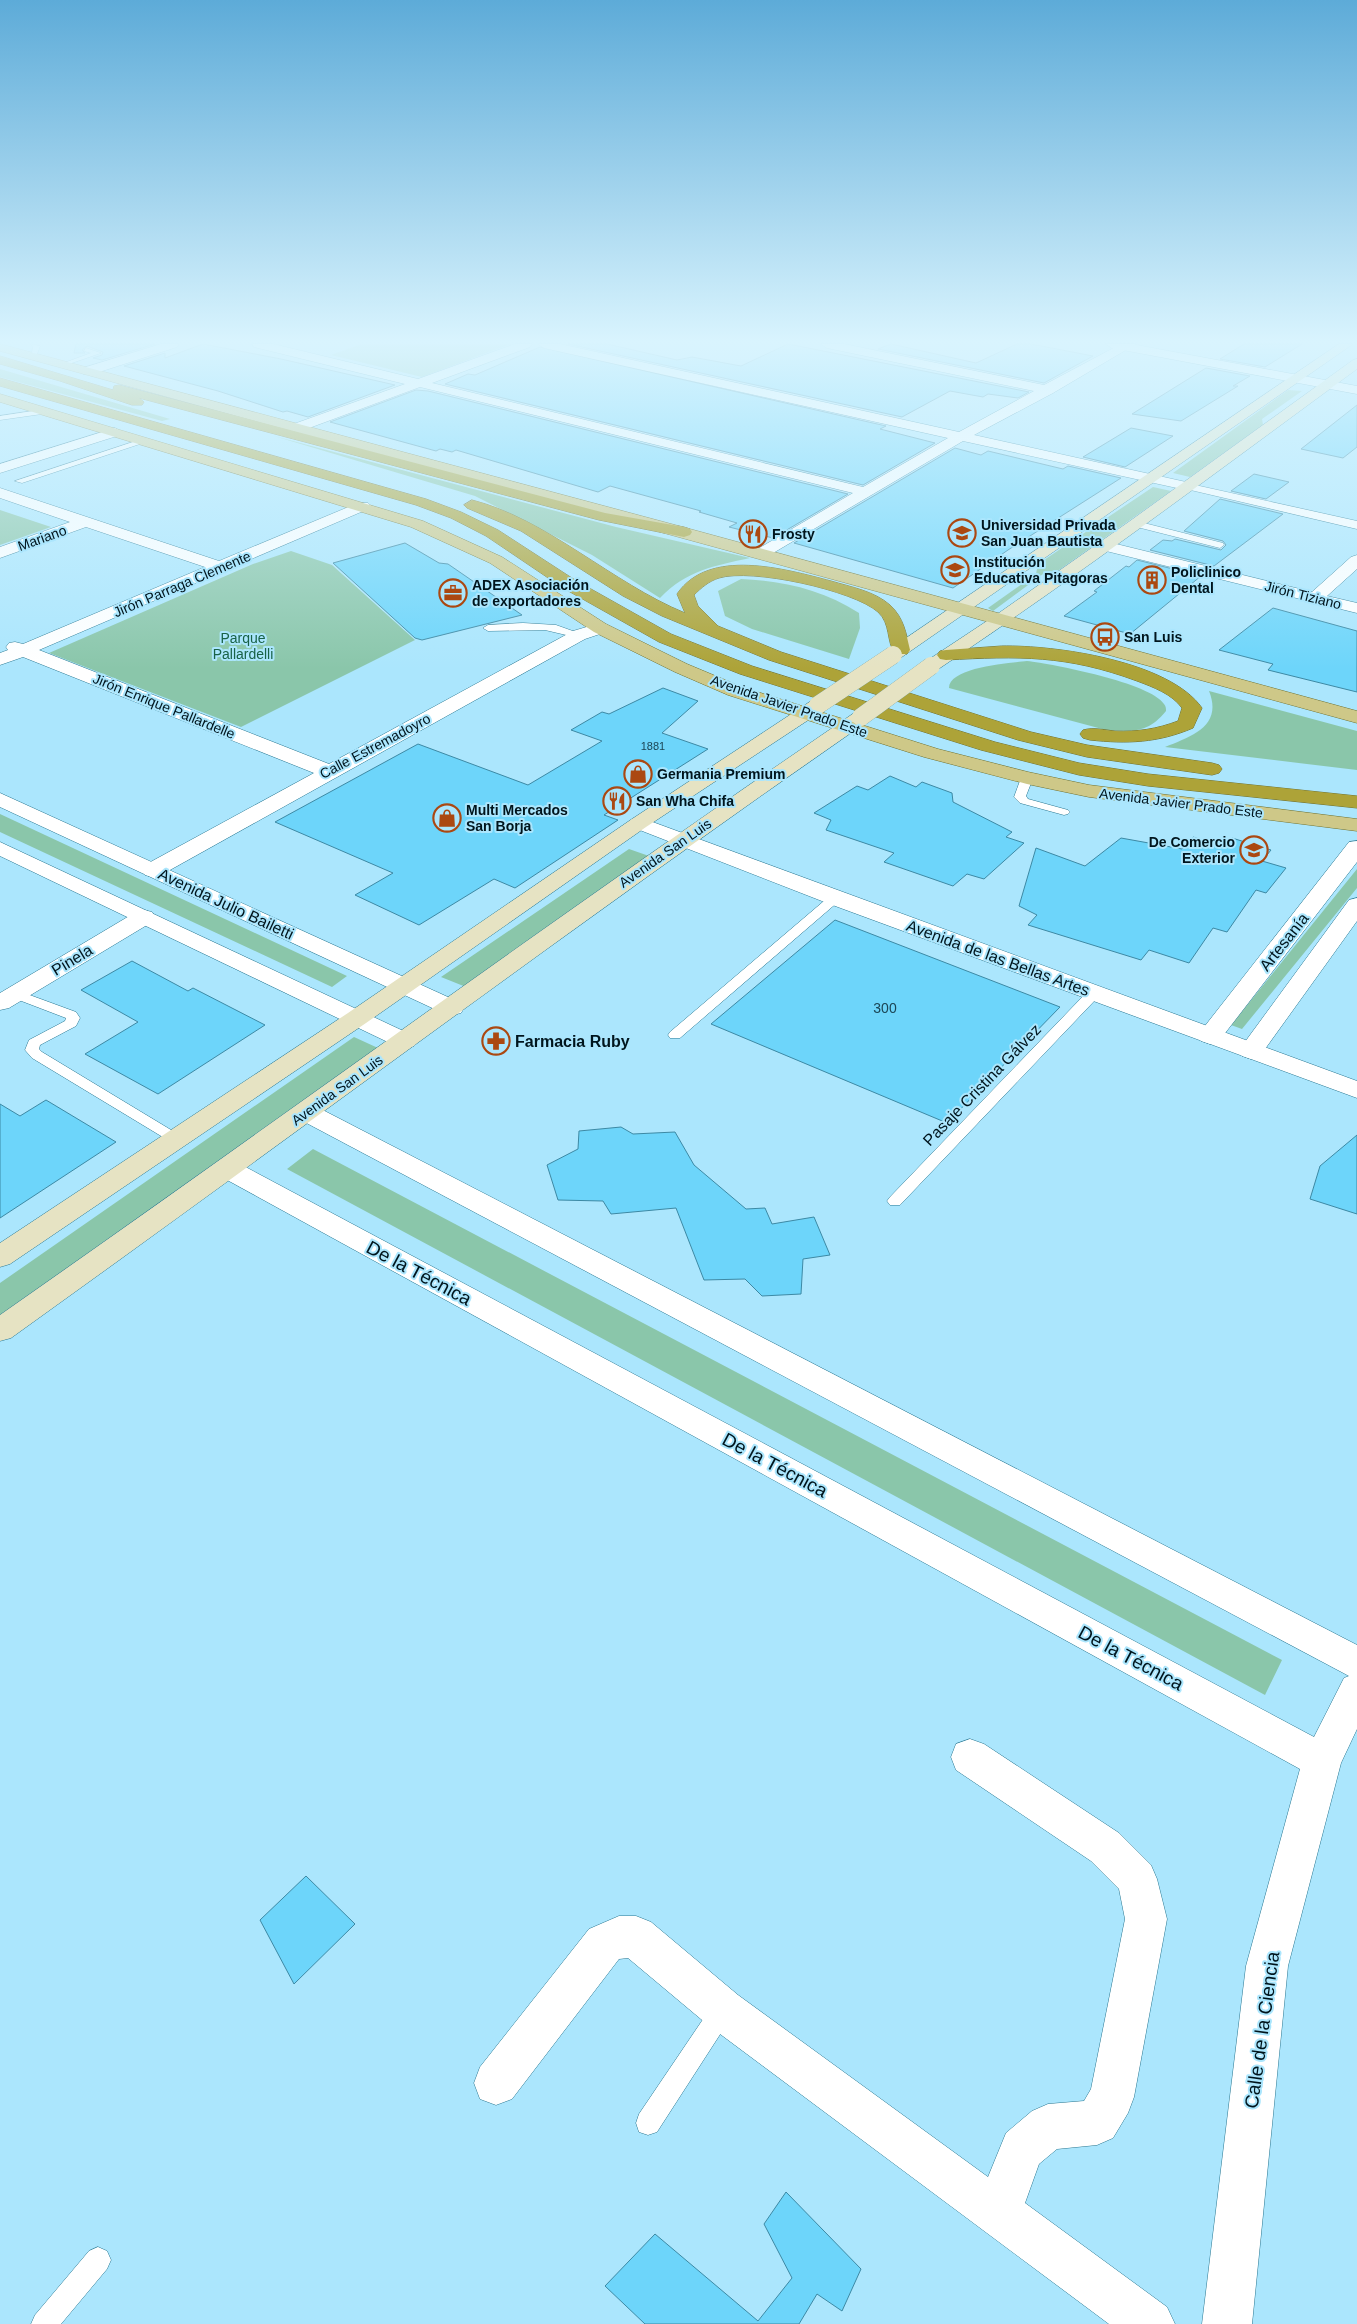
<svg xmlns="http://www.w3.org/2000/svg" width="1357" height="2324" font-family="Helvetica,sans-serif">
	<rect width="100%" height="100%" fill="#abe6fd"/>
	<path fill="#8ac6aa" d="M 362,344 L 511,344 L 422,377 L 331,355 Z
		M 0,369 L 170,419 L 162,421 L 0,377 Z
		M 1288,390 L 1302,391 L 1262,419 L 1263,425 L 1190,477 L 1173,473 Z
		M 274,436 L 616,527 L 750,558 C 714,566 687,570 660,598 L 592,555 L 475,496 Z
		M 1153,487 L 1171,491 L 1059,570 L 1043,574 L 993,611 L 988,608 L 1036,574 L 1038,564 Z
		M 0,510 L 51,527 L 0,545 Z
		M 291,551 L 332,565 L 415,640 L 241,727 L 49,653 L 253,564 Z
		M 741,579 C 784,581 823,590 859,613 L 860,628 L 849,659 L 752,629 L 725,616 L 718,591 Z
		M 1027,661 C 1053,664 1151,683 1164,704 C 1166,706 1166,709 1166,711 C 1147,734 1134,731 1106,730 L 949,688 C 949,667 1010,663 1027,661 Z
		M 1209,691 L 1357,731 L 1357,770 L 1165,747 C 1192,736 1223,726 1209,691 Z
		M 0,814 L 347,976 L 332,987 L 0,832 Z
		M 629,849 L 649,856 L 466,987 L 441,977 Z
		M 1357,869 L 1357,888 L 1242,1029 L 1231,1025 Z
		M 354,1037 L 378,1048 L 0,1316 L 0,1283 Z
		M 313,1149 L 1282,1660 L 1265,1695 L 287,1169 Z"/>
	<path fill="#6dd5fa" stroke="#3d89a4" d="M 76,344 L 155,344 L 102,360 L 93,358 L 102,355 L 103,352 L 87,346 L 82,350 L 85,353 L 74,353 Z
		M 203,344 L 281,359 L 395,385 L 308,417 L 287,411 L 283,412 L 218,391 L 124,366 L 165,353 L 165,358 Z
		M 568,344 L 607,344 L 677,360 L 692,357 L 741,366 L 788,344 L 1029,392 L 1018,398 L 988,394 L 983,397 L 950,391 L 902,417 Z
		M 891,344 L 976,363 L 1017,344 L 1031,344 L 1093,356 L 1044,383 L 878,349 Z
		M 1244,344 L 1302,344 L 1265,367 L 1220,359 Z
		M 540,347 L 886,426 L 880,429 L 935,443 L 863,485 L 445,384 L 468,374 L 475,375 Z
		M 1206,368 L 1250,376 L 1233,386 L 1238,386 L 1181,421 L 1132,414 Z
		M 416,390 L 428,391 L 848,494 L 773,538 L 729,527 L 737,523 L 699,512 L 701,511 L 610,486 L 598,492 L 456,450 L 452,452 L 440,449 L 436,451 L 330,422 Z
		M 1357,405 L 1357,447 L 1343,458 L 1301,449 Z
		M 1131,428 L 1173,436 L 1125,467 L 1083,457 Z
		M 955,448 L 981,455 L 988,451 L 1063,469 L 1068,466 L 1121,478 L 1008,550 L 953,588 L 794,543 Z
		M 1254,474 L 1289,482 L 1266,499 L 1231,491 Z
		M 1220,499 L 1283,514 L 1214,566 L 1150,550 L 1163,540 L 1172,541 L 1175,539 L 1221,550 L 1226,545 L 1223,541 L 1184,531 Z
		M 405,543 L 439,563 L 448,564 L 522,615 L 422,640 L 415,638 L 333,563 Z
		M 1137,560 L 1201,576 L 1130,634 L 1064,616 L 1097,592 L 1094,591 L 1126,566 L 1129,567 Z
		M 1273,608 L 1357,631 L 1357,692 L 1268,670 L 1273,664 L 1219,650 Z
		M 663,688 L 698,701 L 662,733 L 708,749 L 604,815 L 618,820 L 515,888 L 494,879 L 419,925 L 355,895 L 393,873 L 275,822 L 418,744 L 528,785 L 602,741 L 571,730 L 602,712 L 609,714 Z
		M 890,776 L 916,787 L 922,782 L 952,793 L 953,802 L 1012,832 L 1006,837 L 1024,843 L 984,879 L 967,874 L 953,886 L 884,862 L 894,853 L 826,830 L 831,820 L 814,813 L 857,786 L 868,790 Z
		M 1193,837 L 1224,846 L 1232,838 L 1271,850 L 1262,861 L 1286,868 L 1266,893 L 1256,890 L 1227,932 L 1213,928 L 1189,963 L 1149,950 L 1141,960 L 1028,925 L 1037,915 L 1019,906 L 1036,848 L 1085,866 L 1121,838 L 1182,849 Z
		M 835,920 L 1060,1007 L 947,1123 L 711,1024 Z
		M 132,961 L 188,991 L 193,988 L 265,1025 L 158,1094 L 85,1054 L 138,1022 L 81,990 Z
		M 46,1100 L 116,1142 L 0,1218 L 0,1104 L 20,1116 Z
		M 621,1127 L 633,1134 L 675,1132 L 694,1165 L 746,1209 L 765,1208 L 772,1224 L 814,1217 L 830,1255 L 803,1259 L 801,1294 L 762,1296 L 745,1279 L 704,1280 L 676,1208 L 611,1214 L 603,1201 L 558,1200 L 547,1165 L 578,1149 L 579,1131 Z
		M 1357,1135 L 1357,1214 L 1310,1199 L 1320,1166 Z
		M 306,1876 L 355,1924 L 294,1984 L 260,1920 Z
		M 786,2192 L 861,2269 L 842,2311 L 817,2294 L 799,2324 L 645,2324 L 605,2286 L 655,2234 L 758,2321 L 792,2278 L 764,2224 Z"/>
	<g fill="none" stroke-linecap="round" stroke-linejoin="round">
		<g stroke="#297791" stroke-width="1">
			<path id="service" d="M 31,344 L 40,346 L 36,357 L 31,356 L 33,347 Z
				M 86,348 L 101,353 L 66,365 L 61,364 L 91,353 L 84,351 Z
				M 46,409 L 50,411 L 49,413 L 0,420 L 0,416 Z
				M 142,439 L 149,441 L 22,483 L 15,481 Z
				M 1136,521 L 1223,543 L 1224,545 L 1220,548 L 1133,526 L 1132,524 Z
				M 523,623 L 556,625 L 584,635 L 579,638 L 545,630 L 488,631 L 483,628 L 488,625 Z
				M 1027,775 L 1033,778 L 1026,796 L 1028,799 L 1068,810 L 1070,812 L 1068,814 L 1064,815 L 1020,803 L 1014,797 L 1021,778 Z
				M 835,894 L 841,898 L 839,901 L 680,1038 L 670,1038 L 668,1035 L 670,1032 L 831,895 Z
				M 1094,989 L 1101,993 L 1099,996 L 900,1205 L 890,1205 L 887,1201 L 890,1197 L 1089,990 Z
				M 16,990 L 76,1012 L 80,1018 L 76,1026 L 40,1045 L 39,1049 L 42,1052 L 181,1136 L 183,1139 L 181,1142 L 171,1142 L 32,1058 L 25,1050 L 29,1040 L 65,1021 L 66,1018 L 11,997 L 9,994 Z
				M 722,1999 L 730,2003 L 734,2011 L 730,2019 L 657,2132 L 648,2135 L 639,2132 L 636,2123 L 639,2114 L 714,2003 Z
				M 98,2247 L 107,2251 L 111,2260 L 107,2269 L 61,2324 L 31,2324 L 35,2315 L 89,2251 Z"/>
		</g>
		<g stroke="#297791" stroke-width="1">
			<path id="pedestrian" d="M 1186,483 L 1357,521 L 1357,529 L 1182,488 L 1180,486 L 1182,484 Z"/>
		</g>
		<g stroke="#297791" stroke-width="1">
			<path id="minor" d="M 161,344 L 179,344 L 177,347 L 93,374 L 83,374 L 82,371 L 83,368 Z
				M 252,344 L 273,344 L 418,379 L 515,344 L 532,344 L 530,347 L 432,383 L 863,487 L 948,438 L 544,348 L 538,344 L 560,344 L 959,432 L 1034,391 L 827,348 L 821,344 L 844,344 L 1044,385 L 1121,344 L 1136,344 L 1053,393 L 974,435 L 1186,482 L 1193,486 L 1186,490 L 963,441 L 768,556 L 756,556 L 754,553 L 756,550 L 853,493 L 420,387 L 301,431 L 291,431 L 289,428 L 291,425 L 405,384 L 254,347 Z
				M 115,428 L 122,432 L 120,435 L 0,473 L 0,464 Z
				M 0,488 L 219,561 L 358,503 L 368,503 L 371,506 L 368,509 L 39,650 L 329,764 L 573,631 L 600,623 L 606,624 L 609,628 L 606,632 L 585,639 L 161,875 L 153,877 L 145,875 L 142,870 L 145,865 L 314,773 L 23,657 L 0,665 L 0,653 L 8,650 L 6,647 L 9,643 L 15,642 L 23,644 L 205,567 L 86,527 L 0,558 L 0,547 L 70,522 L 0,498 Z
				M 1104,541 L 1312,592 L 1351,557 L 1357,555 L 1357,569 L 1327,596 L 1357,603 L 1357,613 L 1098,549 L 1096,546 L 1098,543 Z
				M 1357,841 L 1357,862 L 1219,1041 L 1210,1044 L 1201,1041 L 1197,1036 L 1201,1031 L 1349,842 Z
				M 1357,898 L 1357,921 L 1260,1056 L 1251,1059 L 1242,1056 L 1238,1051 L 1242,1046 L 1349,900 Z
				M 144,910 L 152,912 L 155,917 L 152,922 L 9,1008 L 0,1010 L 0,993 L 136,912 Z
				M 306,1104 L 315,1106 L 1357,1645 L 1357,1729 L 1341,1763 L 1288,1966 L 1252,2324 L 1202,2324 L 1246,1966 L 1300,1769 L 218,1175 L 214,1169 L 218,1163 L 228,1160 L 238,1163 L 1314,1737 L 1344,1678 L 1349,1676 L 297,1118 L 293,1112 L 297,1106 Z
				M 970,1739 L 984,1744 L 1119,1833 L 1151,1865 L 1157,1879 L 1167,1919 L 1134,2097 L 1128,2113 L 1113,2138 L 1097,2145 L 1057,2149 L 1039,2164 L 1025,2203 L 1167,2307 L 1175,2324 L 1109,2324 L 708,2025 L 628,1958 L 619,1959 L 512,2099 L 496,2105 L 480,2099 L 474,2083 L 480,2067 L 589,1929 L 619,1916 L 636,1916 L 651,1922 L 738,1995 L 988,2177 L 1006,2133 L 1032,2111 L 1048,2104 L 1084,2101 L 1091,2089 L 1125,1919 L 1119,1889 L 1091,1861 L 956,1770 L 951,1757 L 956,1744 Z"/>
		</g>
		<g stroke="#297791" stroke-width="1">
			<path id="tertiary" d="M 1106,344 L 1131,344 L 1357,386 L 1357,394 L 1112,348 Z
				M 0,793 L 461,1003 L 464,1008 L 461,1013 L 452,1015 L 443,1013 L 0,807 Z
				M 639,817 L 1357,1081 L 1357,1098 L 827,903 L 632,827 L 628,823 L 632,819 Z
				M 0,842 L 414,1036 L 418,1041 L 414,1046 L 405,1049 L 396,1046 L 0,856 Z"/>
		</g>
		<g stroke="#297791" stroke-width="1">
			<path id="secondary" d="M 1339,344 L 1353,344 L 899,659 L 887,659 L 884,655 L 887,651 Z
				M 1357,359 L 1357,369 C 1218,471 1081,574 937,670 L 925,670 L 922,666 L 925,662 L 996,615 L 1130,521 L 1353,360 Z
				M 818,699 L 825,701 L 827,705 L 825,709 L 646,827 L 366,1023 L 10,1264 L 0,1267 L 0,1243 L 348,1013 L 632,819 L 811,701 Z
				M 861,711 L 868,713 L 871,717 L 868,721 C 578,922 297,1133 11,1338 L 0,1341 L 0,1315 C 286,1115 566,909 854,713 Z"/>
		</g>
		<g stroke="#70712f" stroke-width="1">
			<path id="primary" d="M 0,344 L 690,529 L 1357,711 L 1357,723 L 0,351 Z
				M 0,394 L 423,521 L 502,557 L 606,624 L 687,664 L 742,687 L 938,749 L 1028,772 L 1089,785 L 1357,819 L 1357,831 L 1089,797 L 1027,784 L 924,757 L 728,695 L 675,672 L 594,632 L 490,563 L 411,527 L 0,402 Z"/>
		</g>
		<g stroke="#70712f" stroke-width="1">
			<path id="motorway" d="M 0,356 L 113,390 L 114,386 L 119,385 L 605,513 L 684,527 L 690,529 L 692,532 L 690,535 L 684,537 L 599,520 L 139,398 L 144,402 L 142,405 L 132,405 L 60,381 L 0,364 Z
				M 0,378 L 426,499 L 461,512 L 498,530 L 575,580 L 671,634 L 752,666 L 995,742 L 1079,763 L 1148,774 L 1357,796 L 1357,808 L 1148,786 L 1079,775 L 981,750 L 740,674 L 659,642 L 563,588 L 486,536 L 451,518 L 416,505 L 0,386 Z
				M 472,500 C 547,519 612,583 685,613 L 677,594 C 709,547 785,569 831,581 C 851,587 874,591 890,605 C 904,618 906,633 910,650 L 907,654 L 895,654 C 886,641 891,624 878,612 C 853,590 751,568 719,578 C 709,581 701,588 694,595 L 698,606 L 718,626 L 781,652 L 1031,732 L 1087,745 L 1212,763 L 1219,765 L 1222,769 L 1219,773 L 1212,775 L 1087,757 L 1018,740 L 769,660 L 662,616 L 623,596 L 521,531 L 467,508 L 464,505 Z
				M 1002,646 C 1055,645 1169,661 1202,708 L 1193,728 C 1158,743 1127,744 1090,740 L 1083,738 L 1080,734 L 1083,730 C 1094,727 1104,730 1115,731 C 1137,732 1157,729 1178,721 L 1182,708 C 1172,694 1153,687 1137,681 C 1067,655 1019,656 946,660 L 940,659 L 937,655 L 940,651 L 946,650 Z"/>
		</g>
		<use href="#service" fill="#fff" fill-rule="evenodd"/>
		<use href="#pedestrian" fill="#fff" fill-rule="evenodd"/>
		<use href="#minor" fill="#fff" fill-rule="evenodd"/>
		<use href="#tertiary" fill="#fff" fill-rule="evenodd"/>
		<use href="#secondary" fill="#e6e3c3" fill-rule="evenodd"/>
		<use href="#primary" fill="#cec888" fill-rule="evenodd"/>
		<use href="#motorway" fill="#ada338" fill-rule="evenodd"/>
		<g stroke="#297791" stroke-width="18" stroke-linecap="butt">
			<path id="secondary-bridge" d="M 818,705 L 893,655
				M 861,717 L 931,666"/>
		</g>
		<use href="#secondary-bridge" stroke="#e6e3c3" stroke-width="18"/>
	</g>
	<linearGradient id="sky" x2="0" y2="1"><stop stop-color="#5dabd8"/><stop offset="0.51" stop-color="#d9f4fe"/><stop offset="1" stop-color="#d9f4fe" stop-opacity="0"/></linearGradient>
	<rect width="1357" height="669" fill="url(#sky)"/>
	<defs>
		<g id="university-ring" transform="scale(1.4375)"><circle r="9.5" fill="#abe6fd" stroke="#ab4811" stroke-width="1.5"/><path d="M0-5L7-2L0 1L-7-2ZM-4 1L0 2.5L4 1V4Q0 6-4 4Z" fill="#ab4811"/></g>
		<g id="restaurant-ring" transform="scale(1.4375)"><circle r="9.5" fill="#abe6fd" stroke="#ab4811" stroke-width="1.5"/><path d="M-5-6h1v4h1v-4h1v4h1v-4h1v5L-1.5 .5V6h-2V.5L-5-1ZM5-6V6H3V1.5H1.5Q1.5-4 5-6Z" fill="#ab4811"/></g>
		<g id="school-ring" transform="scale(1.4375)"><circle r="9.5" fill="#abe6fd" stroke="#ab4811" stroke-width="1.5"/><path d="M0-5L7-2L0 1L-7-2ZM-4 1L0 2.5L4 1V4Q0 6-4 4Z" fill="#ab4811"/></g>
		<g id="building-ring" transform="scale(1.4375)"><circle r="9.5" fill="#abe6fd" stroke="#ab4811" stroke-width="1.5"/><path d="M-4-6H4V6H1V3H-1V6H-4ZM-2.5-4.3h1.7v1.8h-1.7ZM.8-4.3h1.7v1.8H.8ZM-2.5-1h1.7V.8h-1.7ZM.8-1h1.7V.8H.8Z" fill="#ab4811"/></g>
		<g id="office-ring" transform="scale(1.4375)"><circle r="9.5" fill="#abe6fd" stroke="#ab4811" stroke-width="1.5"/><path d="M-6-3h4V-5.5h4V-3h4V5H-6ZM-1-4.5V-3h2v-1.5ZM-6 0V1H6V0Z" fill="#ab4811"/></g>
		<g id="bus-ring" transform="scale(1.4375)"><circle r="9.5" fill="#abe6fd" stroke="#ab4811" stroke-width="1.5"/><path d="M-5-6H5V4H4V6H2V4H-2V6H-4V4H-5ZM-3.5-4V0h7V-4ZM-3.5 1.2v1.5H-2V1.2ZM2 1.2v1.5H3.5V1.2Z" fill="#ab4811"/></g>
		<g id="shop-ring" transform="scale(1.4375)"><circle r="9.5" fill="#abe6fd" stroke="#ab4811" stroke-width="1.5"/><path d="M-5-2.5h2.3a2.7 3.5 0 0 1 5.4 0H5L5.5 6h-11ZM-1.5-2.5h3a1.5 2.3 0 0 0-3 0Z" fill="#ab4811"/></g>
		<g id="pharmacy-ring" transform="scale(1.4375)"><circle r="9.5" fill="#abe6fd" stroke="#ab4811" stroke-width="1.5"/><path d="M-2-6h4v4h4v4h-4v4h-4v-4h-4v-4h4Z" fill="#ab4811"/></g>
	</defs>
	<g fill-rule="evenodd">
		<use href="#university-ring" x="962" y="533"/>
		<use href="#restaurant-ring" x="753" y="534"/>
		<use href="#school-ring" x="955" y="570"/>
		<use href="#building-ring" x="1152" y="580"/>
		<use href="#office-ring" x="453" y="593"/>
		<use href="#bus-ring" x="1105" y="637"/>
		<use href="#shop-ring" x="638" y="774"/>
		<use href="#restaurant-ring" x="617" y="801"/>
		<use href="#shop-ring" x="447" y="818"/>
		<use href="#school-ring" x="1254" y="850"/>
		<use href="#pharmacy-ring" x="496" y="1041"/>
	</g>
	<g text-anchor="middle" dominant-baseline="central" stroke-width="4" stroke-linejoin="round" paint-order="stroke">
		<g font-size="11" fill="#1b4554">
			<text x="653" y="746">1881</text>
		</g>
		<g font-size="14" font-weight="bold" fill="#00151d" stroke="#abe6fd" text-anchor="start">
			<text x="981" y="525">Universidad Privada<tspan x="981" dy="16">San Juan Bautista</tspan></text>
			<text x="772" y="534">Frosty</text>
			<text x="974" y="562">Institución<tspan x="974" dy="16">Educativa Pitagoras</tspan></text>
			<text x="1171" y="572">Policlinico<tspan x="1171" dy="16">Dental</tspan></text>
			<text x="472" y="585">ADEX Asociación<tspan x="472" dy="16">de exportadores</tspan></text>
			<text x="1124" y="637">San Luis</text>
			<text x="657" y="774">Germania Premium</text>
			<text x="636" y="801">San Wha Chifa</text>
			<text x="466" y="810">Multi Mercados<tspan x="466" dy="16">San Borja</tspan></text>
			<text x="1235" y="842" text-anchor="end">De Comercio<tspan x="1235" dy="16">Exterior</tspan></text>
		</g>
		<g font-size="14" fill="#00151d" stroke="#abe6fd">
			<text transform="translate(42 538) rotate(-20)">Mariano</text>
			<text transform="translate(182 584) rotate(-23)">Jirón Parraga Clemente</text>
			<text transform="translate(1303 595) rotate(14)">Jirón Tiziano</text>
			<text transform="translate(164 706) rotate(22)">Jirón Enrique Pallardelle</text>
			<text transform="translate(789 706) rotate(19)">Avenida Javier Prado Este</text>
			<text transform="translate(375 746) rotate(-28)">Calle Estremadoyro</text>
			<text transform="translate(1181 803) rotate(7)">Avenida Javier Prado Este</text>
			<text transform="translate(665 853) rotate(-35)">Avenida San Luis</text>
			<text transform="translate(337 1090) rotate(-36)">Avenida San Luis</text>
		</g>
		<g font-size="14" fill="#196247" stroke="#abe6fd">
			<text x="243" y="638">Parque<tspan x="243" dy="16">Pallardelli</tspan></text>
		</g>
		<g font-size="14" fill="#1b4554">
			<text x="885" y="1008">300</text>
		</g>
		<g font-size="16" fill="#00151d" stroke="#abe6fd">
			<text transform="translate(226 904) rotate(25)">Avenida Julio Bailetti</text>
			<text transform="translate(1284 942) rotate(-52)">Artesanía</text>
			<text transform="translate(998 958) rotate(20)">Avenida de las Bellas Artes</text>
			<text transform="translate(72 960) rotate(-31)">Pinela</text>
			<text transform="translate(982 1085) rotate(-46)">Pasaje Cristina Gálvez</text>
		</g>
		<g font-size="16" font-weight="bold" fill="#00151d" stroke="#abe6fd" text-anchor="start">
			<text x="515" y="1041">Farmacia Ruby</text>
		</g>
		<g font-size="19" fill="#00151d" stroke="#abe6fd">
			<text transform="translate(419 1273) rotate(28)">De la Técnica</text>
			<text transform="translate(775 1465) rotate(28)">De la Técnica</text>
			<text transform="translate(1131 1658) rotate(28)">De la Técnica</text>
			<text transform="translate(1262 2030) rotate(-82)">Calle de la Ciencia</text>
		</g>
	</g>
</svg>
